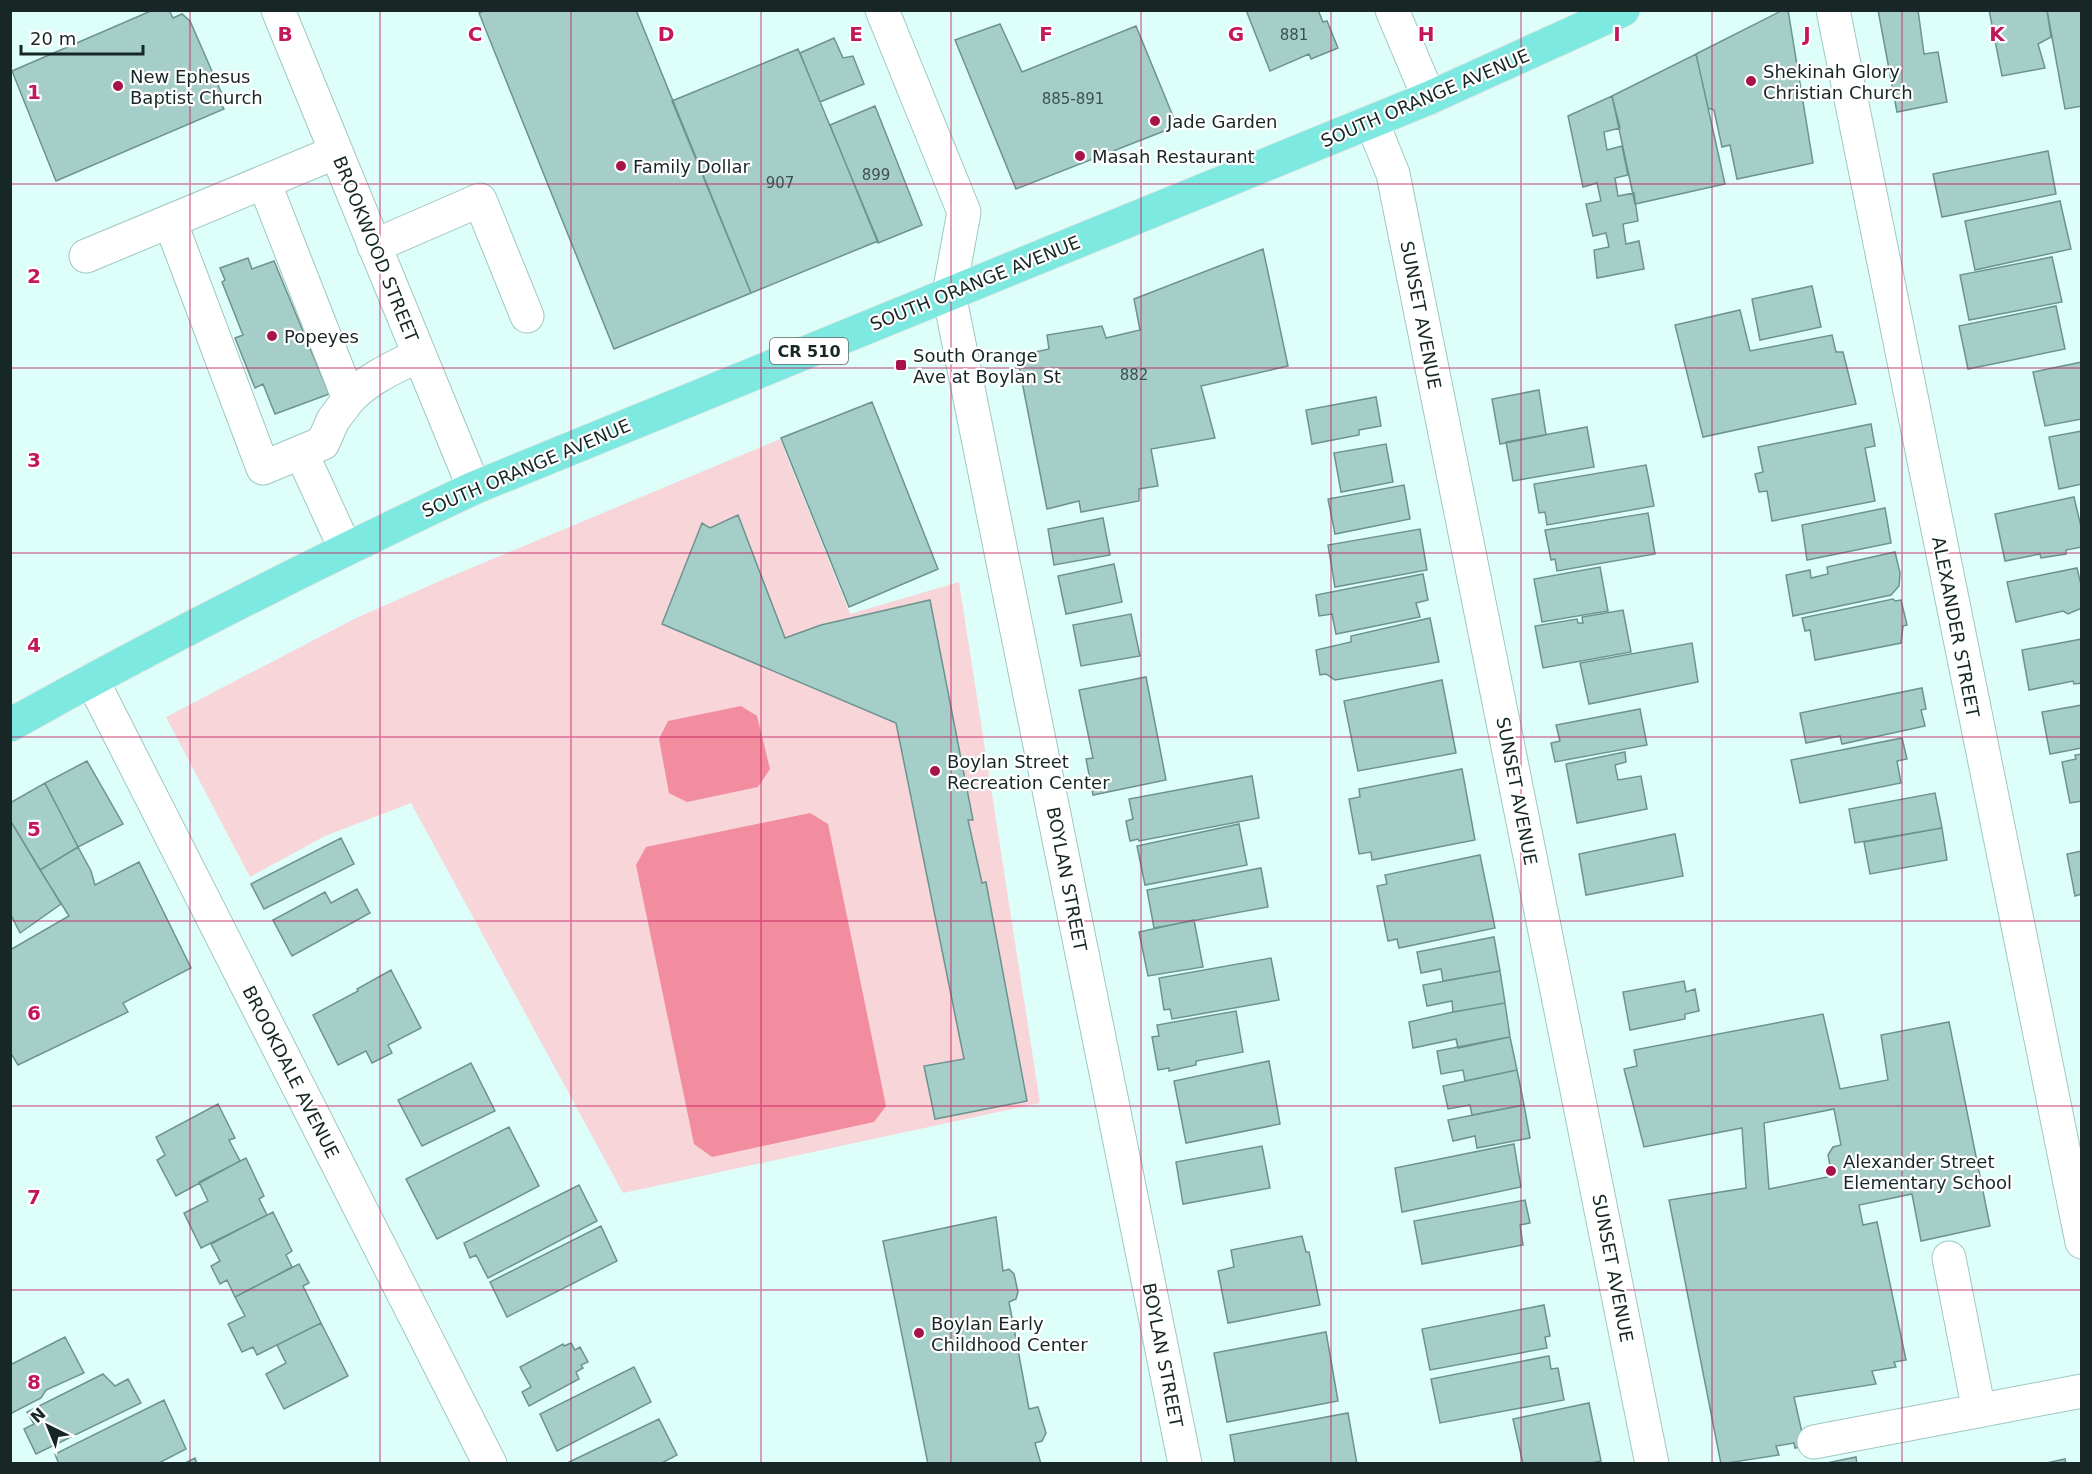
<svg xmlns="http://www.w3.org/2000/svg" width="2092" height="1474" font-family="'DejaVu Sans',sans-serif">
	<rect width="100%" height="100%" fill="#ddfef9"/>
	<path fill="#f7d5d9" d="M 780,439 L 850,614 L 959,582 L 1040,1103 L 623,1193 L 411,803 L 325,836 L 250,877 L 166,717 L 354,619 L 442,580 Z"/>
	<path fill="#f18d9f" d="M 741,706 L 757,716 L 770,769 L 758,787 L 687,802 L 669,793 L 659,739 L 668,721 Z
		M 810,813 L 828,824 L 886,1106 L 874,1122 L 712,1157 L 694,1144 L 636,865 L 646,847 Z"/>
	<path fill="#a6cec8" stroke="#6d938e" stroke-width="1.5" fill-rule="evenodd" d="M 153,10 L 169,10 L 173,18 L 182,14 L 190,21 L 225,101 L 220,103 L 224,109 L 56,181 L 12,71 Z
		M 486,10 L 636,10 L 751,293 L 614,349 L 479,13 Z
		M 1246,10 L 1318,10 L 1323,22 L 1327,21 L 1338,48 L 1311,59 L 1309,54 L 1270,71 Z
		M 1783,10 L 1788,10 L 1813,163 L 1737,179 L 1730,145 L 1722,147 L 1714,110 L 1708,108 L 1696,54 Z
		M 1878,10 L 1918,10 L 1924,54 L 1938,52 L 1947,102 L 1897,112 Z
		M 1989,10 L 2047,10 L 2051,37 L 2038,44 L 2045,68 L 2002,76 Z
		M 2047,10 L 2082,10 L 2082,106 L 2065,109 Z
		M 1000,24 L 1022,72 L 1136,26 L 1177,126 L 1016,189 L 955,40 Z
		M 834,38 L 843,58 L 853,56 L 864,84 L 820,102 L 800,53 Z
		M 798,49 L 878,241 L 751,293 L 672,101 Z
		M 1696,54 L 1725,184 L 1635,204 L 1612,96 Z
		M 1612,96 L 1620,128 L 1604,132 L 1607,150 L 1622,146 L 1628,175 L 1615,178 L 1618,196 L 1634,193 L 1638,221 L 1623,224 L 1626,244 L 1639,241 L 1644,269 L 1597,278 L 1594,250 L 1609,247 L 1606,233 L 1593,236 L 1586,204 L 1601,201 L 1597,183 L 1583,187 L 1568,116 Z
		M 875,106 L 922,225 L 878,243 L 830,125 Z
		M 2048,151 L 2056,194 L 1942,217 L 1933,174 Z
		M 2060,201 L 2071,249 L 1975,270 L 1965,221 Z
		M 1263,249 L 1288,366 L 1201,386 L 1215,438 L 1151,449 L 1158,486 L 1139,489 L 1139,501 L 1081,512 L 1079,501 L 1047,509 L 1017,356 L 1049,349 L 1047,335 L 1102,326 L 1106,338 L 1140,330 L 1134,299 Z
		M 2052,257 L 2062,302 L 1969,320 L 1960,275 Z
		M 248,258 L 252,269 L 274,261 L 329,394 L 275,414 L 263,384 L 255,388 L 235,338 L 243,335 L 222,282 L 225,280 L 220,268 Z
		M 1812,286 L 1821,327 L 1760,340 L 1752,299 Z
		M 2056,306 L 2065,349 L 1968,369 L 1959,326 Z
		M 1740,310 L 1750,351 L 1832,335 L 1836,352 L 1843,352 L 1856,404 L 1703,437 L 1675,325 Z
		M 2082,362 L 2082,419 L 2045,426 L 2033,372 Z
		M 1539,390 L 1546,435 L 1500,444 L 1492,399 Z
		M 1376,397 L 1381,426 L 1359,430 L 1359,435 L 1312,444 L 1306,410 Z
		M 872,402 L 938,569 L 849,607 L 781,438 Z
		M 1871,424 L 1875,446 L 1865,448 L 1875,501 L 1772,521 L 1767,491 L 1759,492 L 1755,474 L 1763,472 L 1758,447 Z
		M 1587,427 L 1594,467 L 1513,481 L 1506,442 Z
		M 2082,431 L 2082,484 L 2059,489 L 2049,437 Z
		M 1386,444 L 1393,482 L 1341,492 L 1334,453 Z
		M 1646,465 L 1654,506 L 1547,525 L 1545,512 L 1539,513 L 1534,484 Z
		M 1404,485 L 1410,519 L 1335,534 L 1328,499 Z
		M 2074,497 L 2082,531 L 2082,547 L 2066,550 L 2066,554 L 2041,558 L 2040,554 L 2005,561 L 1995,514 Z
		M 1885,508 L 1891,543 L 1807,560 L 1802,525 Z
		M 1648,513 L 1655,554 L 1557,571 L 1555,559 L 1551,560 L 1545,530 Z
		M 738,515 L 785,638 L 821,625 L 930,600 L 973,820 L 968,820 L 982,883 L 986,882 L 1027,1101 L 935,1119 L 924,1066 L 964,1059 L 896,723 L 662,624 L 702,523 L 710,528 Z
		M 1103,518 L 1110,555 L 1054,565 L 1048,529 Z
		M 1420,529 L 1427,570 L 1335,587 L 1328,545 Z
		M 1895,552 L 1900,573 L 1899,586 L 1891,595 L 1793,616 L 1786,575 L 1810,570 L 1811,578 L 1828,574 L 1827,567 Z
		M 1114,564 L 1122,602 L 1066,614 L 1058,576 Z
		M 1600,567 L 1608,611 L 1542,622 L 1534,579 Z
		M 2077,568 L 2082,589 L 2082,608 L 2068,614 L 2063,611 L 2016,622 L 2007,582 Z
		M 1423,574 L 1428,600 L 1416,603 L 1420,617 L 1336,634 L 1332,614 L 1319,616 L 1316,595 Z
		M 1893,599 L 1895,601 L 1901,600 L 1907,625 L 1903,626 L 1901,643 L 1815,660 L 1810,630 L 1805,631 L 1802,618 Z
		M 1623,610 L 1631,652 L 1543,668 L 1535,626 L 1577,619 L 1578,623 L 1583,623 L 1582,617 Z
		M 1131,614 L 1140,656 L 1081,666 L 1073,625 Z
		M 1430,618 L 1439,662 L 1335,680 L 1326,674 L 1320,675 L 1316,650 L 1351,642 L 1351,636 Z
		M 2082,639 L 2082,683 L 2074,684 L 2073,681 L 2029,690 L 2022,650 Z
		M 1692,643 L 1698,682 L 1589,704 L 1580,663 Z
		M 1146,677 L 1166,780 L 1093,795 L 1086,759 L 1093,758 L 1079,690 Z
		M 1442,680 L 1456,753 L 1358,771 L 1344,701 Z
		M 1922,688 L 1926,709 L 1921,710 L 1925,726 L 1842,744 L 1840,736 L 1806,743 L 1800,713 Z
		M 2082,705 L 2082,748 L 2050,754 L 2042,712 Z
		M 1640,709 L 1647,745 L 1555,762 L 1551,743 L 1560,741 L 1556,725 Z
		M 1902,738 L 1907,759 L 1897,761 L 1901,783 L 1800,803 L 1791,760 Z
		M 1625,752 L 1626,762 L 1615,765 L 1618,780 L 1641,776 L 1647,809 L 1577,823 L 1566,764 Z
		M 2082,754 L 2082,801 L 2070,803 L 2062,762 L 2076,759 L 2075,755 Z
		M 87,761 L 123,824 L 78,847 L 45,783 Z
		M 1462,769 L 1475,840 L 1372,860 L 1371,852 L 1359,854 L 1349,799 L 1360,797 L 1359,789 Z
		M 1252,776 L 1259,818 L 1139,841 L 1138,839 L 1130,841 L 1126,821 L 1133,819 L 1129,799 Z
		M 45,783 L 78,847 L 40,870 L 10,820 L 10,803 Z
		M 1935,793 L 1942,828 L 1855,843 L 1849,809 Z
		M 10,820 L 61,904 L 20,933 L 10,913 Z
		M 1239,824 L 1247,865 L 1145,885 L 1137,846 Z
		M 1942,828 L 1947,860 L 1870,874 L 1864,842 Z
		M 1675,834 L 1683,876 L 1586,895 L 1579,854 Z
		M 341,838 L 354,864 L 264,909 L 251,884 Z
		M 78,847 L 91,871 L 95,885 L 139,862 L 191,968 L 123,1003 L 128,1012 L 18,1065 L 10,1052 L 10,950 L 69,916 L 40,870 Z
		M 2082,851 L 2082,894 L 2075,896 L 2067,854 Z
		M 1480,855 L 1495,928 L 1399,948 L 1397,939 L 1388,941 L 1377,886 L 1387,884 L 1385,875 Z
		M 1261,868 L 1268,907 L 1154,928 L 1147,890 Z
		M 357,889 L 370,913 L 292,956 L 273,920 L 325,892 L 331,903 Z
		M 1194,920 L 1203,967 L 1148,976 L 1139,932 Z
		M 1494,937 L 1500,971 L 1443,981 L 1441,969 L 1421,973 L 1417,952 Z
		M 1271,958 L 1279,1000 L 1172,1019 L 1170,1009 L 1164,1010 L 1159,978 Z
		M 391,970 L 421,1028 L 388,1045 L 392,1053 L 372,1063 L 366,1051 L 338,1065 L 313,1015 L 358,991 L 357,989 Z
		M 1500,971 L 1505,1003 L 1453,1012 L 1452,1001 L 1427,1006 L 1423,985 Z
		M 1684,981 L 1686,992 L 1695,989 L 1699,1011 L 1685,1014 L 1685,1019 L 1630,1030 L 1623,992 Z
		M 1505,1003 L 1510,1037 L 1458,1048 L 1456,1039 L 1413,1048 L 1409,1022 L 1453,1012 Z
		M 1236,1011 L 1243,1052 L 1196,1061 L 1196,1065 L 1169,1071 L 1169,1068 L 1158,1070 L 1152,1037 L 1159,1036 L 1157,1025 Z
		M 1823,1014 L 1840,1089 L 1888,1080 L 1881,1035 L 1949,1022 L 1990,1226 L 1921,1241 L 1912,1194 L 1859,1205 L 1863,1225 L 1877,1222 L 1906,1360 L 1894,1362 L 1896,1367 L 1872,1371 L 1876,1384 L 1794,1397 L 1805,1446 L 1795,1448 L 1794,1443 L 1776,1446 L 1779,1455 L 1721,1464 L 1669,1200 L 1746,1188 L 1742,1128 L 1644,1147 L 1624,1069 L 1637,1066 L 1634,1050 ZM 1834,1109 L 1841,1145 L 1833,1147 L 1828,1155 L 1832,1176 L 1769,1189 L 1764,1123 Z
		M 1510,1037 L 1517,1070 L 1465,1081 L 1463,1070 L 1441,1074 L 1437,1051 Z
		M 1269,1061 L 1280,1124 L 1186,1143 L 1174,1081 Z
		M 471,1063 L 495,1111 L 422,1146 L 398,1100 Z
		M 1517,1070 L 1524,1105 L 1472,1115 L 1470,1105 L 1448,1109 L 1443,1086 Z
		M 218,1104 L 235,1138 L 229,1140 L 240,1161 L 176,1196 L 157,1160 L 165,1155 L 156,1137 Z
		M 1524,1105 L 1530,1138 L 1477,1148 L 1475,1136 L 1453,1141 L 1448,1120 Z
		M 509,1127 L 539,1186 L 437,1239 L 406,1179 Z
		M 1514,1144 L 1521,1187 L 1402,1212 L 1395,1168 Z
		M 1262,1146 L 1270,1188 L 1183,1204 L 1176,1162 Z
		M 246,1158 L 264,1196 L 259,1199 L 267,1215 L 201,1248 L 184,1213 L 208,1201 L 199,1182 Z
		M 579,1185 L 597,1221 L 488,1278 L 476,1255 L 470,1258 L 464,1243 Z
		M 1525,1200 L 1530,1223 L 1520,1225 L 1523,1245 L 1422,1264 L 1414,1221 Z
		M 273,1212 L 292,1251 L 286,1255 L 292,1267 L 235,1297 L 227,1280 L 220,1284 L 211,1266 L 220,1261 L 211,1244 Z
		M 996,1217 L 1003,1271 L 1009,1269 L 1014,1274 L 1018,1292 L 1016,1299 L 1009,1302 L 1029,1409 L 1038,1407 L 1046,1433 L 1042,1441 L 1035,1443 L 1041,1464 L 928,1464 L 883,1241 Z
		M 601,1226 L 617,1261 L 507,1317 L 490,1282 Z
		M 1302,1236 L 1306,1252 L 1309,1252 L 1320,1305 L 1228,1323 L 1218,1271 L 1234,1267 L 1231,1250 Z
		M 299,1264 L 309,1283 L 303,1286 L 321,1323 L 257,1355 L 253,1347 L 242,1352 L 228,1324 L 245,1316 L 235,1297 Z
		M 1544,1305 L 1550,1336 L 1545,1337 L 1547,1348 L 1430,1370 L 1422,1329 Z
		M 321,1323 L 348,1376 L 284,1409 L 266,1374 L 286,1363 L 277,1345 Z
		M 1326,1332 L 1338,1401 L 1227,1422 L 1214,1353 Z
		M 65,1337 L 84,1373 L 46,1390 L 41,1398 L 10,1414 L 10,1365 Z
		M 571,1343 L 575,1350 L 580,1347 L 588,1362 L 581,1365 L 583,1368 L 576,1372 L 579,1379 L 529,1406 L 522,1392 L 531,1387 L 520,1367 L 563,1344 L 564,1346 Z
		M 1549,1356 L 1551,1369 L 1558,1368 L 1564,1400 L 1440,1423 L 1431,1379 Z
		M 634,1367 L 651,1402 L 557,1451 L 540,1414 Z
		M 103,1374 L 115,1386 L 128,1379 L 141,1403 L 36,1454 L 24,1429 L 34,1424 L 27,1412 Z
		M 164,1400 L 186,1449 L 157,1464 L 59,1464 L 55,1454 Z
		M 1589,1403 L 1601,1461 L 1587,1464 L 1523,1464 L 1513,1419 Z
		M 1348,1413 L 1357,1464 L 1235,1464 L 1230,1435 Z
		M 659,1419 L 677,1455 L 660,1464 L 565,1464 Z
		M 1856,1457 L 1857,1464 L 1822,1464 Z
		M 195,1458 L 197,1464 L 183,1464 Z
		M 2065,1459 L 2066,1464 L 2042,1464 Z"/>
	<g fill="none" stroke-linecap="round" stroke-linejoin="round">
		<g stroke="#a0c7c2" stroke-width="35">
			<path id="minor" d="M 278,10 L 474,488
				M 882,10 L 964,212 L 949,294 L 1185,1464
				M 1392,10 L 1429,98
				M 1833,10 L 2082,1242
				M 1372,122 L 1393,174 L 1652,1464
				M 170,221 L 263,468 L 323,443 L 333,420 L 349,399 L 264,182
				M 374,246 L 480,200 L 527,316
				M 86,256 L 336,152
				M 349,399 C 369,378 393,368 419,355
				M 301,452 L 345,548
				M 92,680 L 490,1464
				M 1949,1258 L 1979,1411
				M 1814,1442 L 2082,1391"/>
		</g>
		<g stroke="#e8e9e9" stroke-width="35">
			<path id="major" d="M 10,725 C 162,640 317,562 474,488 L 1429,98 L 1623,10"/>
		</g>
		<use href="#minor" stroke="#fff" stroke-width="33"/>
		<use href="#major" stroke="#7de9e0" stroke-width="33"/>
	</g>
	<path fill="none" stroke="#c2185b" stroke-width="1.5" stroke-opacity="0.55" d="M 190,10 L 190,1464M 380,10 L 380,1464M 571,10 L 571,1464M 761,10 L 761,1464M 951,10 L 951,1464M 1141,10 L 1141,1464M 1331,10 L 1331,1464M 1521,10 L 1521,1464M 1712,10 L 1712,1464M 1902,10 L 1902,1464M 10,184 L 2082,184M 10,368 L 2082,368M 10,553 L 2082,553M 10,737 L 2082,737M 10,921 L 2082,921M 10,1106 L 2082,1106M 10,1290 L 2082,1290"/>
	<g fill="#a91448" stroke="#fff" stroke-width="2">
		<circle cx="1751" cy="81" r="6"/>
		<circle cx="118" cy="86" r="6"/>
		<circle cx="1155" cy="121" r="6"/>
		<circle cx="1080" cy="156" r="6"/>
		<circle cx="621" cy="166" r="6"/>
		<circle cx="272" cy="336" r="6"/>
		<rect x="895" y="359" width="12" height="12" rx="3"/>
		<circle cx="935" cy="771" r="6"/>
		<circle cx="1831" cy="1171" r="6"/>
		<circle cx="919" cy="1333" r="6"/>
	</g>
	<g text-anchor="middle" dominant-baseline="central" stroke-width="4.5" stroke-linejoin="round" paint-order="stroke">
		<g font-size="15" fill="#3b514e">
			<text x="1294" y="35">881</text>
			<text x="1073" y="99">885-891</text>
			<text x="876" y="175">899</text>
			<text x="780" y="183">907</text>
			<text x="1134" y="375">882</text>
		</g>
		<rect fill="#fff" stroke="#5d6866" stroke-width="1.5" x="770" y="338" width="78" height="26" rx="4.5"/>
		<g font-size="16" font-weight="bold" fill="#172725">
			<text x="809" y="351">CR 510</text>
		</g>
		<g font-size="18" fill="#172725" stroke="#fff" text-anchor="start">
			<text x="1763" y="71">Shekinah Glory<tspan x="1763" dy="21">Christian Church</tspan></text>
			<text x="130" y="76">New Ephesus<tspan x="130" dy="21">Baptist Church</tspan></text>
			<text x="1167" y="121">Jade Garden</text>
			<text x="1092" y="156">Masah Restaurant</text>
			<text x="633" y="166">Family Dollar</text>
			<text x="284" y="336">Popeyes</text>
			<text x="913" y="355">South Orange<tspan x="913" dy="21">Ave at Boylan St</tspan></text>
			<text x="947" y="761">Boylan Street<tspan x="947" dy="21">Recreation Center</tspan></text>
			<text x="1843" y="1161">Alexander Street<tspan x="1843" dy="21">Elementary School</tspan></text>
			<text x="931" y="1323">Boylan Early<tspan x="931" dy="21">Childhood Center</tspan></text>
		</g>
		<g font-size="18" fill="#172725" stroke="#fff">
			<text transform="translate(1425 98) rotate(-23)">SOUTH ORANGE AVENUE</text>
			<text transform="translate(376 249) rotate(68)">BROOKWOOD STREET</text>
			<text transform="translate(975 283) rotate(-22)">SOUTH ORANGE AVENUE</text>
			<text transform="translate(1421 315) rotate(79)">SUNSET AVENUE</text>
			<text transform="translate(526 468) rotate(-23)">SOUTH ORANGE AVENUE</text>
			<text transform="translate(1956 627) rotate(79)">ALEXANDER STREET</text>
			<text transform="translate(1517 791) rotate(79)">SUNSET AVENUE</text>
			<text transform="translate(1067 879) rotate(79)">BOYLAN STREET</text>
			<text transform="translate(291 1072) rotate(63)">BROOKDALE AVENUE</text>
			<text transform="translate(1613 1268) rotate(79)">SUNSET AVENUE</text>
			<text transform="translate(1163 1355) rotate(79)">BOYLAN STREET</text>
		</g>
	</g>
	<g font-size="20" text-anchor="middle" font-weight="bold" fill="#c2185b" stroke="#fff" stroke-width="4.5" stroke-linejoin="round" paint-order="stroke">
		<text x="285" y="41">B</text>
		<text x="475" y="41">C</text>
		<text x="666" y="41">D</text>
		<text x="856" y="41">E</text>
		<text x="1046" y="41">F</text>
		<text x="1236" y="41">G</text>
		<text x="1426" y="41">H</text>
		<text x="1617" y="41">I</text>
		<text x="1807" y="41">J</text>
		<text x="1997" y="41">K</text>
		<text x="34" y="99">1</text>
		<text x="34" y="283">2</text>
		<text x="34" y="467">3</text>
		<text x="34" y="652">4</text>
		<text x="34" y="836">5</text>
		<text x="34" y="1020">6</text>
		<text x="34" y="1204">7</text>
		<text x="34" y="1389">8</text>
	</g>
	<rect width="2092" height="1474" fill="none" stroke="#172725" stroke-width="24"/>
	<g transform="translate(48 1426) rotate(317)" stroke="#ffffff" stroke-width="4.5" paint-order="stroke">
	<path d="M0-4.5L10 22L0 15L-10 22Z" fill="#172725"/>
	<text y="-9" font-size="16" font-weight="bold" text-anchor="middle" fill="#172725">N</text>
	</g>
	<path d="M21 45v9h122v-9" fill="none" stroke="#172725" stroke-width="3"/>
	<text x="30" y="45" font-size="18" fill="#172725" stroke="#ffffff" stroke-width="4.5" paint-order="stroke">20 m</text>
</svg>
